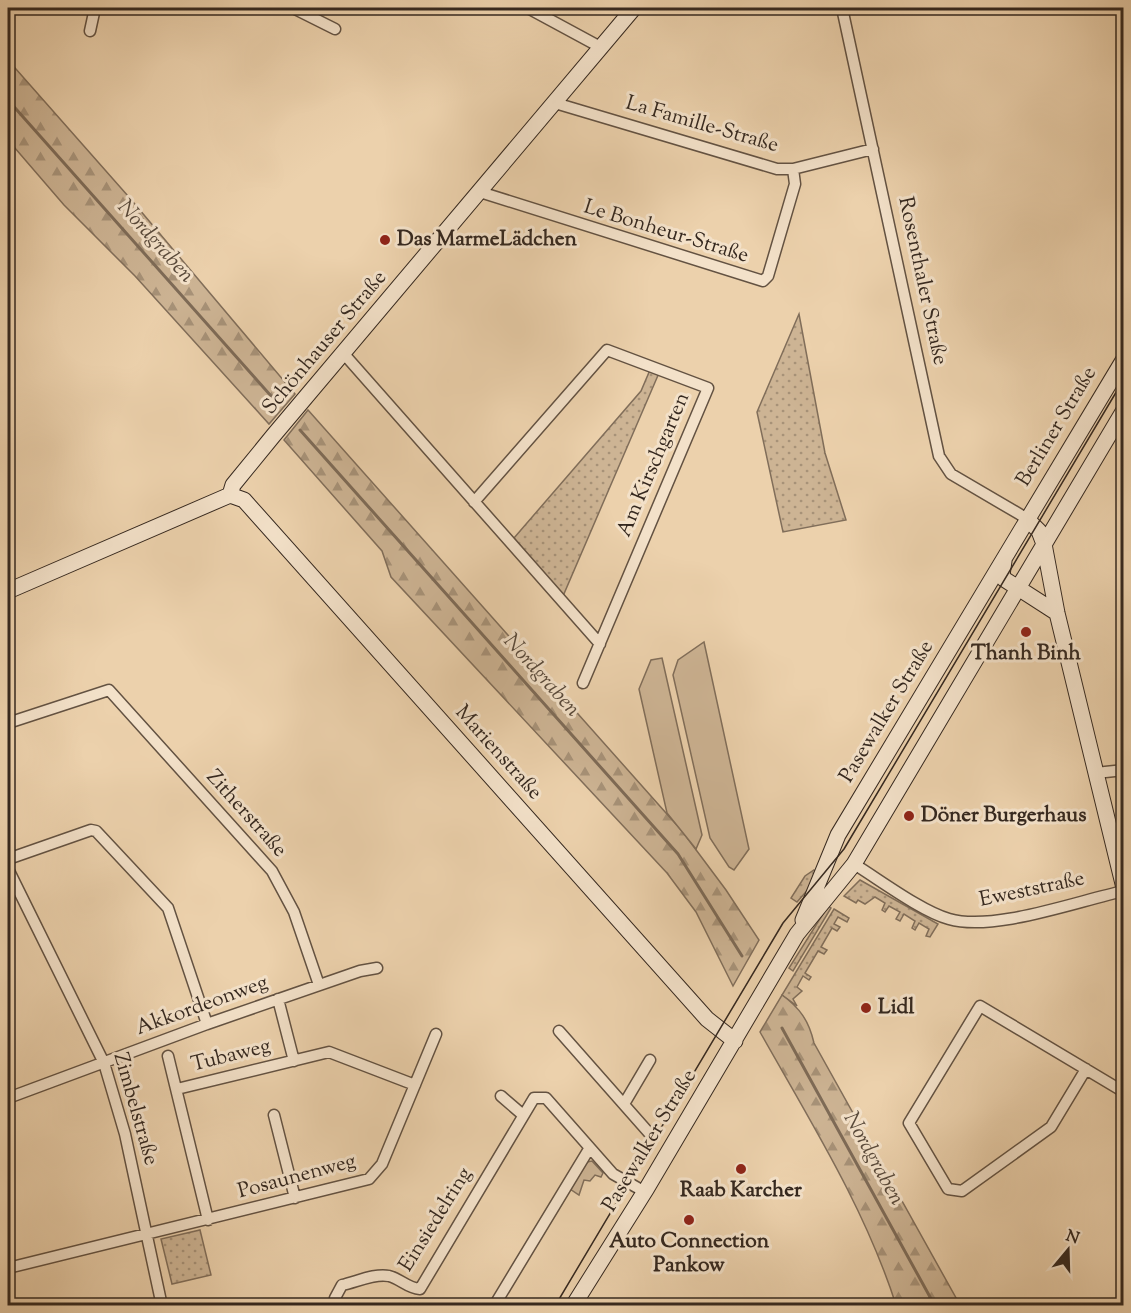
<svg xmlns="http://www.w3.org/2000/svg" width="1131" height="1313" font-family="'Sorts Mill Goudy',serif">
	<defs>
		<pattern id="grass-dots" width="8" height="8" patternUnits="userSpaceOnUse" patternTransform="scale(1.5)"><rect width="8" height="8" fill="#cdb494"/><path d="M2 2h.1M6 6h.1" fill="none" stroke="#a79278" stroke-width="1.8" stroke-linecap="round"/></pattern>
		<pattern id="forest-firs" width="22" height="20" patternUnits="userSpaceOnUse" patternTransform="scale(1.5)"><rect width="22" height="20" fill="#cdb494"/><path d="M5 1l3.5 6h-7zM16 11l3.5 6h-7z" fill="#a79278"/></pattern>
	</defs>
	<rect width="100%" height="100%" fill="#ecd1ac"/>
	<filter id="stains"><feTurbulence type="fractalNoise" baseFrequency=".00333" numOctaves="4"/><feColorMatrix values="0 0 0 0 .2 0 0 0 0 .09 0 0 0 0 .02 0 0 0 .5 -.17"/></filter>
	<radialGradient id="worn" r=".72"><stop offset=".6" stop-color="#630" stop-opacity="0"/><stop offset="1" stop-color="#630" stop-opacity=".3"/></radialGradient>
	<path fill="url(#grass-dots)" stroke="#816e5a" stroke-width="1.5" d="M 799,314 L 825,453 L 846,520 L 783,532 L 757,412 Z
		M 650,370 L 659,373 L 563,596 L 514,538 L 641,391 Z
		M 814,870 L 817,872 L 812,885 L 797,902 L 791,898 L 805,876 Z
		M 860,880 L 938,924 L 930,937 L 926,936 L 929,929 L 919,923 L 915,930 L 912,928 L 915,921 L 904,914 L 900,921 L 896,919 L 900,912 L 889,906 L 885,912 L 882,910 L 885,903 L 875,897 L 865,904 L 858,900 L 856,903 L 844,896 Z
		M 828,906 L 831,908 L 793,971 L 789,968 Z
		M 834,909 L 849,918 L 847,922 L 838,917 L 834,924 L 840,927 L 837,931 L 832,928 L 821,947 L 827,950 L 824,954 L 818,951 L 805,973 L 811,977 L 809,980 L 803,976 L 797,987 L 802,991 L 793,999 L 797,1006 L 782,995 Z
		M 200,1230 L 211,1275 L 172,1284 L 161,1239 Z"/>
	<path fill="url(#forest-firs)" stroke="#816e5a" stroke-width="1.5" d="M 8,60 L 128,196 L 295,394 L 269,424 L 135,276 L 64,205 L 8,140 Z
		M 308,410 L 682,831 L 726,890 L 759,940 L 733,986 L 696,912 L 667,873 L 391,577 L 382,551 L 284,440 Z
		M 782,995 C 800,1008 809,1021 814,1043 L 960,1305 L 896,1305 C 865,1208 810,1121 760,1032 Z"/>
	<path fill="#cdb494" stroke="#816e5a" stroke-width="1.5" d="M 704,642 L 749,849 L 734,870 L 729,867 L 710,838 L 673,675 L 678,660 Z
		M 662,658 L 702,835 L 696,849 L 667,813 L 639,689 L 651,660 Z
		M 592,1161 L 603,1173 L 601,1177 L 595,1175 L 590,1181 L 584,1180 L 579,1195 L 570,1189 L 587,1162 Z"/>
	<g fill="none" stroke-linecap="round" stroke-linejoin="round">
		<path stroke="#7e6b57" stroke-width="3" d="M 8,100 L 279,405
			M 300,430 L 678,854 L 742,956
			M 782,1028 L 935,1306"/>
		<g stroke="#635242" stroke-width="13">
			<path id="street" d="M 293,8 L 335,29
				M 528,8 L 602,48
				M 842,8 L 939,456 L 951,474 L 1026,518
				M 90,31 L 95,8
				M 555,103 L 777,169 L 793,169 L 873,149
				M 480,192 L 763,281 L 768,276 L 795,184 L 793,169
				M 344,354 L 600,644
				M 474,502 L 607,350 L 708,388 L 583,683
				M 8,723 L 109,690 L 272,871 L 294,912 L 319,985
				M 1096,773 L 1124,770
				M 8,859 L 91,830 L 96,831 L 168,908 L 207,1024
				M 854,864 C 880,880 921,911 949,919 C 994,932 1077,901 1124,891
				M 8,869 L 104,1063 L 125,1134 L 162,1306
				M 278,999 L 294,1061
				M 559,1031 L 649,1133
				M 168,1056 L 208,1220
				M 1086,1069 L 1051,1127 L 962,1191 L 948,1189 L 909,1123 L 980,1006 L 1124,1092
				M 177,1089 L 329,1052 L 415,1085
				M 501,1096 L 523,1115
				M 8,1098 L 207,1024 L 360,971 L 377,968
				M 624,1104 L 650,1060
				M 274,1115 L 295,1198
				M 8,1268 L 369,1179 L 382,1164 L 436,1034
				M 336,1306 L 335,1298 L 342,1285 C 356,1282 375,1273 389,1276 C 401,1279 407,1288 420,1289 L 534,1098 L 546,1098 L 613,1174 L 645,1192
				M 494,1306 L 589,1149"/>
		</g>
		<g stroke="#35281f" stroke-width="17">
			<path id="secondary" d="M 230,495 L 244,500 L 707,1019 L 735,1041
				M 230,495 L 233,485 L 273,436 L 634,8
				M 1026,518 L 1039,531 L 1044,544 L 1057,613 L 1124,888
				M 1004,561 L 1002,575 L 1004,579 L 1057,613
				M 8,591 L 230,495
				M 803,920 L 838,835 L 1124,359
				M 573,1306 L 647,1188 L 797,934 L 854,864 L 1124,410"/>
		</g>
		<use href="#street" stroke="#f3e1c9" stroke-width="10"/>
		<use href="#secondary" stroke="#f3e1c9" stroke-width="15"/>
		<path stroke="#35281f" stroke-width="1.5" d="M 555,1306 L 783,923 L 844,849 L 1124,379"/>
	</g>
	<g fill="#8f2418" stroke="#f3e1c9" stroke-width="2">
		<circle cx="385" cy="240" r="6"/>
		<circle cx="1026" cy="632" r="6"/>
		<circle cx="909" cy="816" r="6"/>
		<circle cx="866" cy="1008" r="6"/>
		<circle cx="741" cy="1169" r="6"/>
		<circle cx="689" cy="1220" r="6"/>
	</g>
	<g text-anchor="middle" dominant-baseline="central" stroke-width="6" stroke-linejoin="round" paint-order="stroke">
		<g font-size="21" fill="#35281f" stroke="#f3e1c9">
			<text transform="translate(702 125) rotate(16)">La Famille-Straße</text>
			<text transform="translate(666 232) rotate(17)">Le Bonheur-Straße</text>
			<text transform="translate(922 281) rotate(78)">Rosenthaler Straße</text>
			<text transform="translate(325 343) rotate(-50)">Schönhauser Straße</text>
			<text transform="translate(1057 427) rotate(-59)">Berliner Straße</text>
			<text transform="translate(654 465) rotate(-67)">Am Kirschgarten</text>
			<text transform="translate(887 712) rotate(-59)">Pasewalker Straße</text>
			<text transform="translate(498 753) rotate(48)">Marienstraße</text>
			<text transform="translate(246 814) rotate(48)">Zitherstraße</text>
			<text transform="translate(1032 890) rotate(-12)">Eweststraße</text>
			<text transform="translate(202 1006) rotate(-20)">Akkordeonweg</text>
			<text transform="translate(231 1056) rotate(-14)">Tubaweg</text>
			<text transform="translate(135 1109) rotate(74)">Zimbelstraße</text>
			<text transform="translate(650 1141) rotate(-59)">Pasewalker Straße</text>
			<text transform="translate(297 1177) rotate(-15)">Posaunenweg</text>
			<text transform="translate(436 1220) rotate(-58)">Einsiedelring</text>
		</g>
		<g font-size="21" font-weight="bold" fill="#35281f" stroke="#f3e1c9" text-anchor="start">
			<text x="397" y="240">Das MarmeLädchen</text>
			<text x="1026" y="654" text-anchor="middle">Thanh Binh</text>
			<text x="921" y="816">Döner Burgerhaus</text>
			<text x="878" y="1008">Lidl</text>
			<text x="741" y="1191" text-anchor="middle">Raab Karcher</text>
			<text x="689" y="1242" text-anchor="middle">Auto Connection<tspan x="689" dy="24">Pankow</tspan></text>
		</g>
		<g font-size="22" font-style="italic" fill="#594a3b" stroke="#f3e1c9">
			<text transform="translate(155 242) rotate(48)">Nordgraben</text>
			<text transform="translate(541 676) rotate(48)">Nordgraben</text>
			<text transform="translate(873 1159) rotate(61)">Nordgraben</text>
		</g>
	</g>
	<rect width="1131" height="1313" fill="none" stroke="#ecd1ac" stroke-width="30"/>
	<rect x="9" y="9" width="1113" height="1295" fill="none" stroke="#35281f" stroke-width="3"/>
	<rect x="15" y="15" width="1101" height="1283" fill="none" stroke="#35281f" stroke-width="1.5"/>
	<g transform="translate(1068 1250) rotate(19)" stroke="#f3e1c9" stroke-width="4.5" paint-order="stroke">
	<path d="M0-4.5L10 22L0 15L-10 22Z" fill="#35281f"/>
	<text y="-9" font-size="16" font-weight="bold" text-anchor="middle" fill="#35281f">N</text>
	</g>
	<rect width="100%" height="100%" filter="url(#stains)"/>
	<rect width="100%" height="100%" fill="url(#worn)"/>
</svg>
